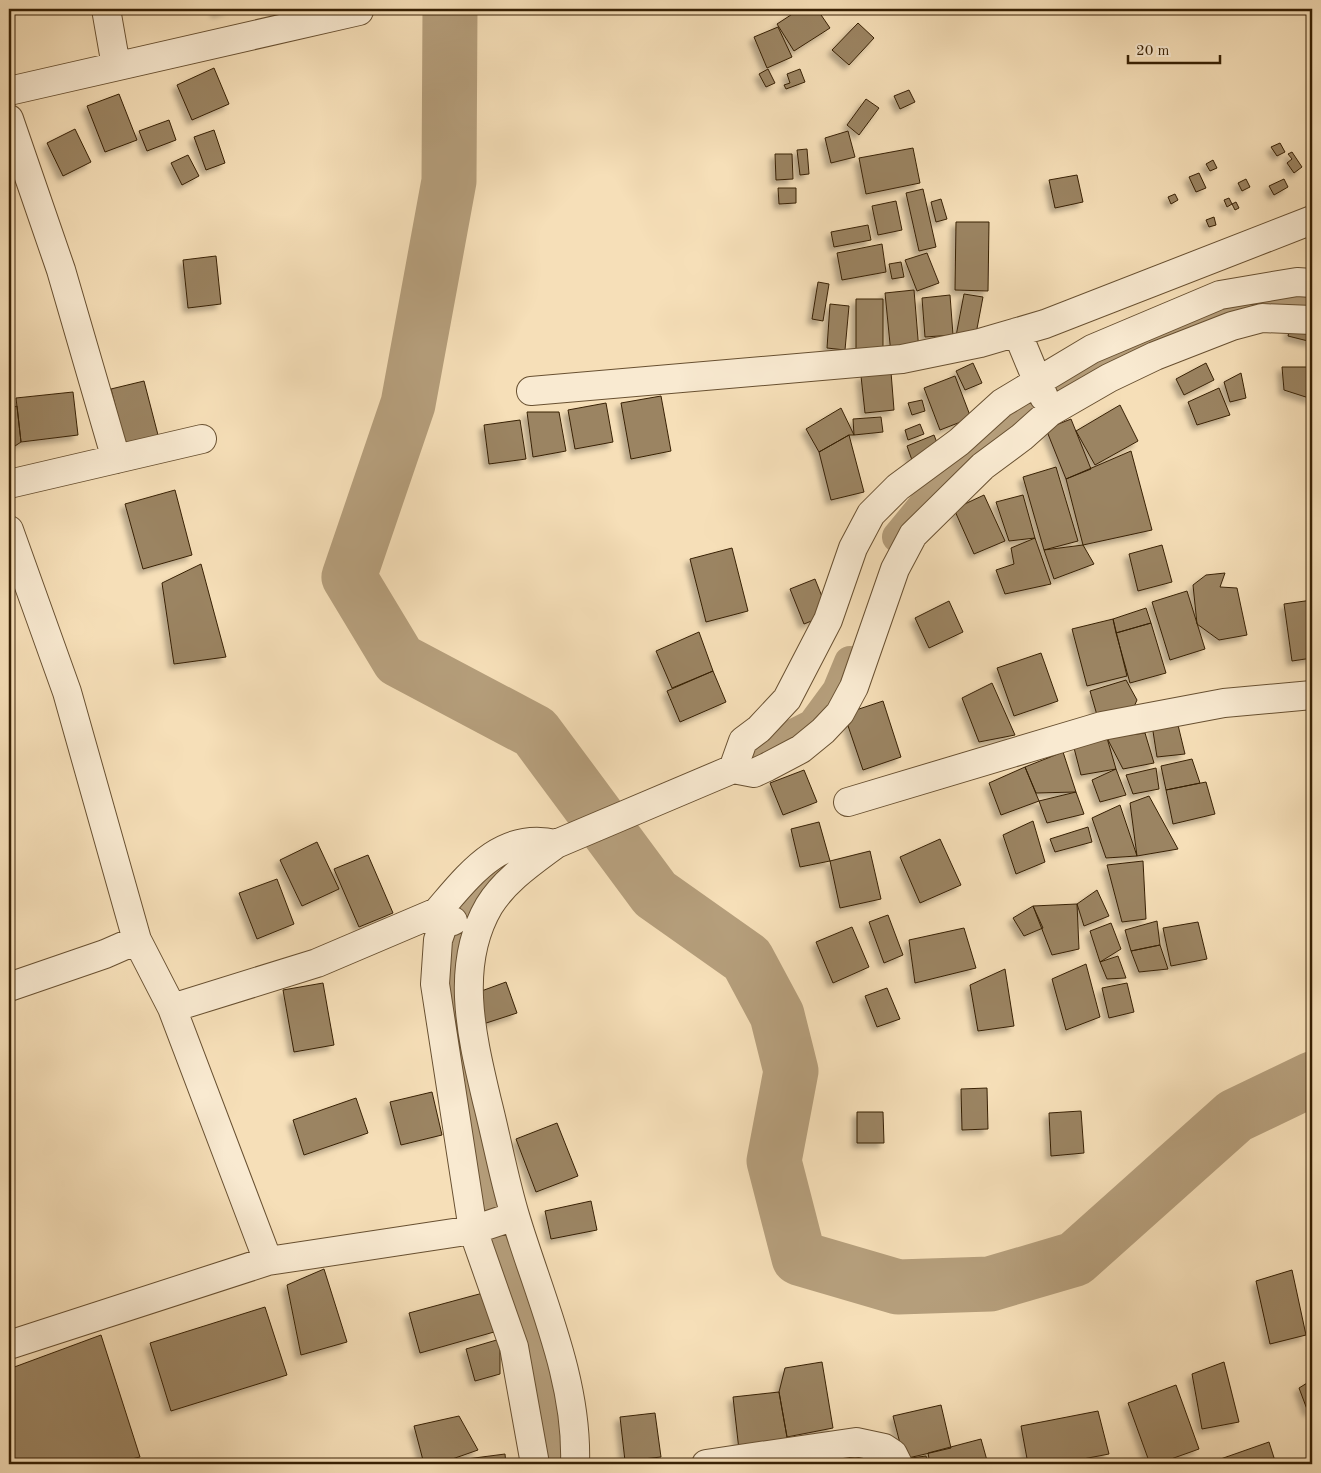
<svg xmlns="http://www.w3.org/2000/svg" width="1321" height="1473" font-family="'Old Standard TT',serif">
	<defs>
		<filter id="shadow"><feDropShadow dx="-4.5" dy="4.5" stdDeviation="2.5" flood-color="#0004"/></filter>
	</defs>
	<rect width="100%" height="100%" fill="#f6dfb8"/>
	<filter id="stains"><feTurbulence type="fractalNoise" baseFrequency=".004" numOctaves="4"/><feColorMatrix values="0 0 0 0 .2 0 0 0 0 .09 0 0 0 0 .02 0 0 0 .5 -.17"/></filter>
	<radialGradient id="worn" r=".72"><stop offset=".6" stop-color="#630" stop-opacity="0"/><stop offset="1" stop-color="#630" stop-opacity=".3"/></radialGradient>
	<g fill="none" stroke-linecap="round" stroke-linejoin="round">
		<path stroke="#b59e7b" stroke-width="32" d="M 898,537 L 939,487 L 1040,399 L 1142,343 L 1229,305 L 1312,300
			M 748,758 L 813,725 L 838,691 L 850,662
			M 509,865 L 470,906 L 453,951 L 456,1025 L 500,1255 L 548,1409 L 551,1464"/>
		<path stroke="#b59e7b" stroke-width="55" d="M 450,9 L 449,181 L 408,404 L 349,577 L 399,660 L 535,732 L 655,894 L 747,959 L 777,1015 L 791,1071 L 774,1161 L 799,1258 L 898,1287 L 990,1284 L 1075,1259 L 1235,1116 L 1312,1079"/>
	</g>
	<path fill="#9b8462" stroke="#382104" filter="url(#shadow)" d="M 215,9 L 230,9 L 216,13 Z
		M 800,9 L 817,9 L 830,28 L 794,51 L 777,24 Z
		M 858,23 L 874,38 L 849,65 L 832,50 Z
		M 778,27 L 792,57 L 767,68 L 754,37 Z
		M 214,68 L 229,104 L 192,120 L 177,85 Z
		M 768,69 L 775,83 L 766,87 L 759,74 Z
		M 800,69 L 805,82 L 786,89 L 784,85 L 790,83 L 787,74 Z
		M 909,90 L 915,102 L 900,109 L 894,96 Z
		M 119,94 L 137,140 L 105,152 L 87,106 Z
		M 866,99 L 879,108 L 859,135 L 847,125 Z
		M 169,120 L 176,140 L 147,151 L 139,131 Z
		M 75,129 L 91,162 L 63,176 L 47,143 Z
		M 214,130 L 225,163 L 206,170 L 194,137 Z
		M 848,131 L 855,157 L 831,163 L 825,138 Z
		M 1280,143 L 1285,152 L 1277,156 L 1271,147 Z
		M 913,148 L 920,183 L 866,194 L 859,158 Z
		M 807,149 L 809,174 L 800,175 L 797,150 Z
		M 1292,152 L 1302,167 L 1294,173 L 1287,163 L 1292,159 L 1288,154 Z
		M 775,154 L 792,154 L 793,179 L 776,180 Z
		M 188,155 L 199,176 L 182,185 L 171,163 Z
		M 1213,160 L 1217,168 L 1210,171 L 1206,164 Z
		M 1199,173 L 1206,188 L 1196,192 L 1189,177 Z
		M 1077,175 L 1083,202 L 1055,208 L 1049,180 Z
		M 1246,179 L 1250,187 L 1242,191 L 1238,183 Z
		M 1284,179 L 1288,187 L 1274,195 L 1269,186 Z
		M 778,188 L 796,188 L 796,203 L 779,204 Z
		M 923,189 L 936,247 L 919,251 L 906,193 Z
		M 1175,194 L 1178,200 L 1171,204 L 1168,197 Z
		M 1229,198 L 1232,204 L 1227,207 L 1224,200 Z
		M 941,199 L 947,219 L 936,222 L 931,202 Z
		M 896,201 L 902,230 L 878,235 L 872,206 Z
		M 1236,202 L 1239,208 L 1235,210 L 1232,204 Z
		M 1214,217 L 1216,225 L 1209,227 L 1206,220 Z
		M 956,222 L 989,222 L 988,291 L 955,290 Z
		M 868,225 L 871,240 L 834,247 L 831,232 Z
		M 882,244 L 886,272 L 842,280 L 837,253 Z
		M 927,253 L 939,283 L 917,291 L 905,260 Z
		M 216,256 L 221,304 L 188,308 L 183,260 Z
		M 901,262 L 904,277 L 892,279 L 889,264 Z
		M 818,282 L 829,284 L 823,321 L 812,319 Z
		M 914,290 L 919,351 L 891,354 L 885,293 Z
		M 964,294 L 983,297 L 975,339 L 956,336 Z
		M 950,295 L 953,335 L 925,337 L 922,298 Z
		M 856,299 L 883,299 L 883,350 L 856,350 Z
		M 830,304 L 849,306 L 845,350 L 827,348 Z
		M 1312,327 L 1312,342 L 1288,336 L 1290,328 Z
		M 973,363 L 982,383 L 965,390 L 956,371 Z
		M 1206,363 L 1214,380 L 1184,395 L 1176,379 Z
		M 1282,367 L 1312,367 L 1312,399 L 1284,390 Z
		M 891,372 L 894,410 L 865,413 L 861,376 Z
		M 1241,373 L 1246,398 L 1230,402 L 1224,382 Z
		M 955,376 L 971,418 L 940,430 L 924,388 Z
		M 144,381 L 158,435 L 125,444 L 111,389 Z
		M 1219,388 L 1230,415 L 1197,425 L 1188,402 Z
		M 73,392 L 78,435 L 21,442 L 16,398 Z
		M 661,396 L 671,451 L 631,459 L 621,403 Z
		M 922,400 L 925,411 L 912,415 L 908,403 Z
		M 606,403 L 613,442 L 575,449 L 568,410 Z
		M 1120,405 L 1138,441 L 1095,465 L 1076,431 Z
		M 17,406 L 21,442 L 9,450 L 9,409 Z
		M 841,408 L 854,435 L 849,435 L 819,452 L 806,429 Z
		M 527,412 L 559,412 L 566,451 L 533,457 Z
		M 881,417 L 883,432 L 854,435 L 853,419 Z
		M 1071,419 L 1091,469 L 1066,479 L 1046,429 Z
		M 520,420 L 526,459 L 489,464 L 484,425 Z
		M 920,424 L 924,434 L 908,440 L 905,430 Z
		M 849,435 L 864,492 L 831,500 L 819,452 Z
		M 934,435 L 941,453 L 913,463 L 907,446 Z
		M 1131,451 L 1152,530 L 1083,545 L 1066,479 Z
		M 1056,467 L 1078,541 L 1044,550 L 1023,477 Z
		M 175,490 L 192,555 L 143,569 L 125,504 Z
		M 984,495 L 1005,541 L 974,554 L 954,509 Z
		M 1023,495 L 1035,538 L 1009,541 L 996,502 Z
		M 1035,538 L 1051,584 L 1005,594 L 996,570 L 1014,564 L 1011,548 Z
		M 1083,545 L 1094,564 L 1054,579 L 1044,550 Z
		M 1162,545 L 1172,582 L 1138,591 L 1129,554 Z
		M 732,548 L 748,611 L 706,622 L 690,559 Z
		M 201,564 L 226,657 L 174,664 L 162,583 Z
		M 1225,573 L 1220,587 L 1237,588 L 1247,635 L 1219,640 L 1197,624 L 1193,585 L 1206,575 Z
		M 815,579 L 829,614 L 804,624 L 790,589 Z
		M 1187,591 L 1205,649 L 1170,660 L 1152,602 Z
		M 1312,600 L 1312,658 L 1292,661 L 1284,604 Z
		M 949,601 L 963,632 L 929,648 L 915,618 Z
		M 1146,608 L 1151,623 L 1116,633 L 1113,619 Z
		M 1113,619 L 1127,676 L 1087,686 L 1072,629 Z
		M 1151,623 L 1166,673 L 1130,683 L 1116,633 Z
		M 699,632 L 713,671 L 672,688 L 656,651 Z
		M 1041,653 L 1058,701 L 1014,716 L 997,668 Z
		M 713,671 L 726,702 L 680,722 L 667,691 Z
		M 1126,680 L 1137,700 L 1130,716 L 1099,722 L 1090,691 Z
		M 992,683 L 1015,735 L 979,742 L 962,698 Z
		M 883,701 L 901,757 L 863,770 L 844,714 Z
		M 1177,721 L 1185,754 L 1157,757 L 1152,725 Z
		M 1145,733 L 1154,763 L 1123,769 L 1107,738 Z
		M 1107,738 L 1116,769 L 1081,775 L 1074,748 Z
		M 1063,752 L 1076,792 L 1036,793 L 1025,767 Z
		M 1192,759 L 1200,783 L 1166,790 L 1161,766 Z
		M 1025,767 L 1039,801 L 1001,815 L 989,783 Z
		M 1156,768 L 1159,789 L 1133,794 L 1126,775 Z
		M 1116,769 L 1126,795 L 1100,802 L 1092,780 Z
		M 804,770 L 817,802 L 783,815 L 770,783 Z
		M 1206,782 L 1215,814 L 1173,824 L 1166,790 Z
		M 1076,792 L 1084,814 L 1047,823 L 1039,801 Z
		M 1149,796 L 1178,849 L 1137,856 L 1130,803 Z
		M 1120,805 L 1137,856 L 1106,858 L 1092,818 Z
		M 1033,821 L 1045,862 L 1016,874 L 1003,835 Z
		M 819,822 L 830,861 L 800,867 L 791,829 Z
		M 1088,827 L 1092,842 L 1055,852 L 1050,839 Z
		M 940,839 L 961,885 L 920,903 L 900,857 Z
		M 317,842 L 339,889 L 302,906 L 280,860 Z
		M 870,851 L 881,899 L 840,908 L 830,861 Z
		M 368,855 L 393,913 L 359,927 L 334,869 Z
		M 1143,861 L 1146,919 L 1122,922 L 1107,865 Z
		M 277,879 L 294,924 L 257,939 L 239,893 Z
		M 1097,890 L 1109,916 L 1084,926 L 1077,904 Z
		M 1077,904 L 1079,949 L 1052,955 L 1033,906 Z
		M 1033,906 L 1043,928 L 1024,936 L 1013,918 Z
		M 888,915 L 903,955 L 884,963 L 869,922 Z
		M 1157,921 L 1160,945 L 1131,951 L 1125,930 Z
		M 1198,922 L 1207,959 L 1171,966 L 1163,928 Z
		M 1111,923 L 1121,949 L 1100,962 L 1090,931 Z
		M 852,927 L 869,967 L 833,983 L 816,942 Z
		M 964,928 L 976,968 L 915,983 L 909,940 Z
		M 1160,945 L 1168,969 L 1139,972 L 1131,951 Z
		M 1118,956 L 1126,978 L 1107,979 L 1100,962 Z
		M 1086,964 L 1100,1017 L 1066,1030 L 1052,979 Z
		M 1005,969 L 1014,1026 L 978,1031 L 970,985 Z
		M 506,982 L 517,1013 L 477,1026 L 476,993 Z
		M 323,983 L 334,1045 L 294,1052 L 283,990 Z
		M 1127,983 L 1134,1012 L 1109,1018 L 1102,988 Z
		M 887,988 L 900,1019 L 877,1027 L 865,996 Z
		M 987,1088 L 988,1129 L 962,1130 L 961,1089 Z
		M 432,1092 L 442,1135 L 401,1145 L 390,1102 Z
		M 356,1098 L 368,1133 L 304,1155 L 293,1120 Z
		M 1081,1111 L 1084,1153 L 1051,1156 L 1049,1113 Z
		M 857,1112 L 883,1112 L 884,1143 L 857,1143 Z
		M 557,1123 L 578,1176 L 536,1192 L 516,1139 Z
		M 591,1201 L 597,1230 L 551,1239 L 545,1211 Z
		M 324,1269 L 347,1342 L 301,1355 L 287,1285 Z
		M 1292,1270 L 1306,1335 L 1270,1344 L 1256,1281 Z
		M 483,1293 L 494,1332 L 420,1353 L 409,1313 Z
		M 265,1307 L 287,1375 L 171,1411 L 150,1343 Z
		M 101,1335 L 140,1457 L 110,1464 L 9,1464 L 9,1369 Z
		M 500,1339 L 500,1374 L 475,1381 L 466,1349 Z
		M 822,1362 L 833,1428 L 787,1437 L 779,1392 L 785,1368 Z
		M 1224,1362 L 1239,1422 L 1202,1429 L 1192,1374 Z
		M 1312,1380 L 1312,1410 L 1308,1412 L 1299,1388 Z
		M 1176,1385 L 1199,1449 L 1157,1464 L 1150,1464 L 1128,1403 Z
		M 779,1392 L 787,1437 L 785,1444 L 739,1450 L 733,1397 Z
		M 941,1405 L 951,1448 L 904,1459 L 893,1416 Z
		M 1098,1411 L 1109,1454 L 1057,1464 L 1028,1464 L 1021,1426 Z
		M 655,1413 L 661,1457 L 625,1461 L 620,1417 Z
		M 459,1416 L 478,1450 L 438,1464 L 424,1464 L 414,1426 Z
		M 981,1439 L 988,1464 L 930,1464 L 928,1453 Z
		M 1269,1442 L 1276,1464 L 1213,1464 L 1212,1462 Z
		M 858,1444 L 865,1464 L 832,1464 L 828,1454 Z
		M 505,1454 L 506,1464 L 460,1464 L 459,1460 Z
		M 828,1454 L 832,1464 L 782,1464 Z
		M 926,1456 L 928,1464 L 905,1464 L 904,1459 Z"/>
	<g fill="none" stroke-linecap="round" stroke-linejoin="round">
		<g stroke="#685031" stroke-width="30">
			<path id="minor" d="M 106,9 L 116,66
				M 9,91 L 359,11
				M 9,119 L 61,270 L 116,459
				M 1017,332 L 1044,397
				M 531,391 L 902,359 L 980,343 L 1045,324 L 1312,220
				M 9,484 L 202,439
				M 9,530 L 67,692 L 137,940
				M 733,769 L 754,773 L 767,767 L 801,749 L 823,731 L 840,713 L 854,687 L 895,569 L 913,535 L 983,466 L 1022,437 L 1050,412 L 1109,378 L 1155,356 L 1232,326 L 1262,318 L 1312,320
				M 848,802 L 1102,726 L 1224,703 L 1312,695
				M 556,844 C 532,862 505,880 489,906 C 454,966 472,1037 487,1101 C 497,1140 504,1180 516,1219 C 540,1298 578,1380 575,1464
				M 437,912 C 469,875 501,831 556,844 L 733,769 L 743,741 L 759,729 L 787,699 L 828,620 L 853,548 L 871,514 L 898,487 L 959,442 L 1002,403 L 1092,349 L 1220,295 L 1297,282 L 1312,283
				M 446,917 L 438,940 L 435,984 L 473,1230 L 514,1347 L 535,1464
				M 9,987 L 105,954 L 137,940 L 172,1008 L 317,963 L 437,912 L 453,921
				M 172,1008 L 268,1261
				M 9,1345 L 268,1261 L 473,1230 L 515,1216
				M 706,1464 L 856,1442 L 884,1448 L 893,1454 L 898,1464"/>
		</g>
		<use href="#minor" stroke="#f9ead1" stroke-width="28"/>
	</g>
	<rect width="1321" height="1473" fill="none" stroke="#f6dfb8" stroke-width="30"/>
	<rect x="10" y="10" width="1301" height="1453" fill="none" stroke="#382104" stroke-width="2.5"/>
	<rect x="15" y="15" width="1291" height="1443" fill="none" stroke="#382104"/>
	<path d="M1128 55v8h92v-8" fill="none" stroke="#382104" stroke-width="2.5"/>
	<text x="1136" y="55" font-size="15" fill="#382104" stroke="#f9ead1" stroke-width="4" paint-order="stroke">20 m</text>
	<rect width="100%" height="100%" filter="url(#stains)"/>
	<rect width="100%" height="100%" fill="url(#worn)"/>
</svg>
